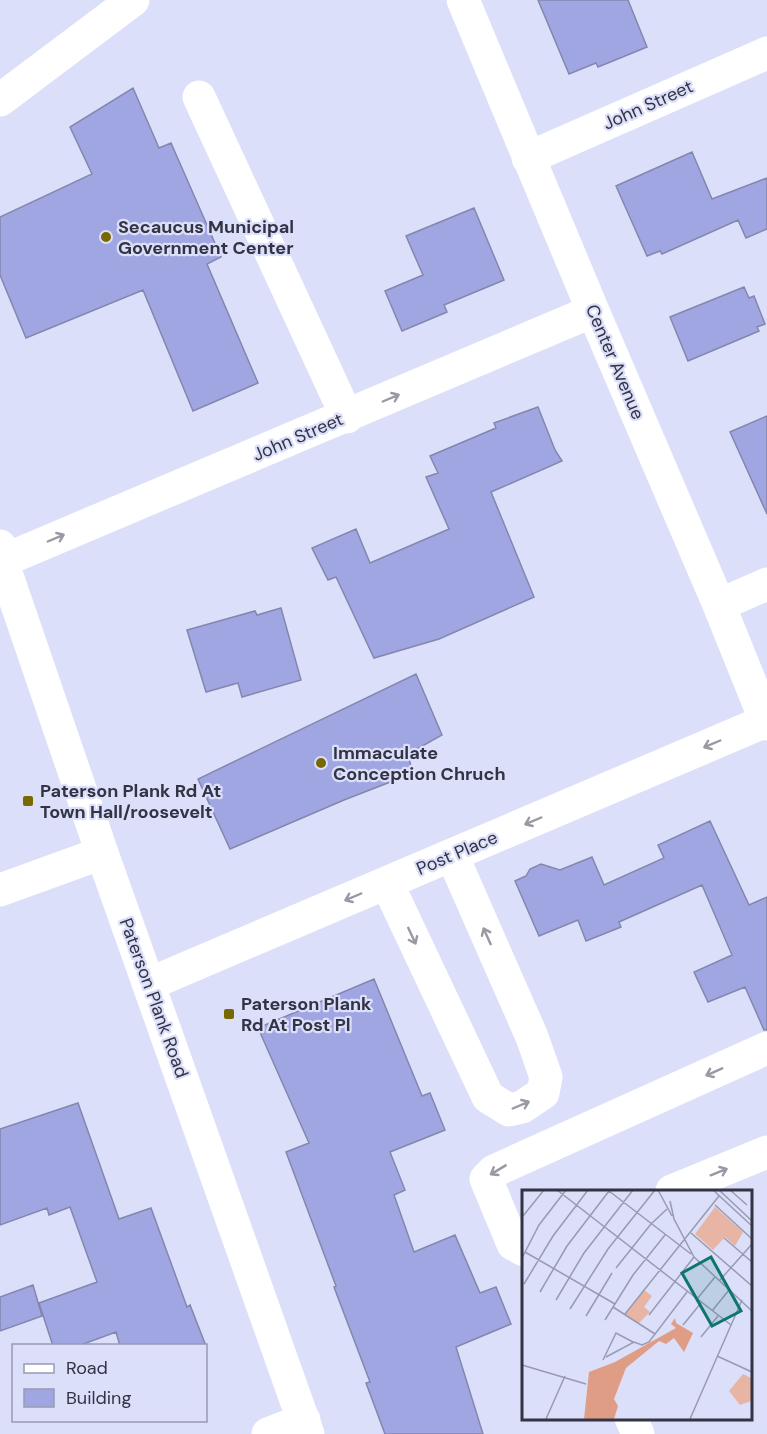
<svg xmlns="http://www.w3.org/2000/svg" width="767" height="1434" font-family="'DM Sans',sans-serif">
	<rect width="100%" height="100%" fill="#dcdff9"/>
	<path fill="#a0a6e2" stroke="#8387ae" stroke-width="1.5" d="M 538,0 L 628,0 L 647,47 L 598,67 L 596,63 L 569,74 Z
		M 133,88 L 159,148 L 171,143 L 221,257 L 207,264 L 258,383 L 193,411 L 143,290 L 26,338 L 0,275 L 0,217 L 92,174 L 70,127 Z
		M 692,152 L 712,199 L 767,178 L 767,229 L 746,238 L 738,220 L 662,254 L 660,251 L 647,256 L 616,186 Z
		M 474,208 L 504,280 L 444,305 L 447,312 L 402,331 L 385,291 L 423,275 L 406,236 Z
		M 744,287 L 749,298 L 754,296 L 765,324 L 757,327 L 759,331 L 688,361 L 670,317 Z
		M 538,407 L 555,450 L 562,461 L 491,492 L 534,597 L 439,639 L 374,658 L 336,577 L 328,580 L 312,548 L 356,529 L 370,563 L 449,529 L 426,477 L 438,473 L 430,456 L 496,428 L 494,423 Z
		M 767,416 L 767,514 L 730,432 Z
		M 281,608 L 301,680 L 242,697 L 238,683 L 206,692 L 187,630 L 255,611 L 257,615 Z
		M 416,674 L 442,735 L 408,754 L 412,771 L 398,779 L 344,800 L 230,849 L 198,779 Z
		M 710,821 L 749,905 L 767,897 L 767,1030 L 764,1030 L 745,987 L 708,1002 L 694,972 L 732,955 L 702,885 L 619,922 L 621,927 L 586,941 L 578,920 L 539,936 L 515,881 L 526,876 L 530,869 L 541,864 L 560,870 L 592,857 L 604,885 L 664,858 L 658,845 Z
		M 374,979 L 422,1096 L 430,1093 L 445,1130 L 390,1152 L 405,1190 L 394,1195 L 414,1252 L 455,1235 L 480,1293 L 496,1287 L 511,1324 L 456,1347 L 483,1434 L 385,1434 L 366,1383 L 370,1382 L 334,1287 L 336,1286 L 286,1152 L 309,1143 L 258,1028 Z
		M 78,1103 L 119,1219 L 151,1208 L 187,1307 L 190,1305 L 206,1346 L 120,1346 L 116,1332 L 78,1346 L 53,1346 L 39,1303 L 97,1282 L 70,1207 L 49,1215 L 47,1208 L 0,1225 L 0,1129 Z
		M 33,1285 L 42,1316 L 0,1331 L 0,1297 Z"/>
	<g fill="none" stroke-linecap="round" stroke-linejoin="round">
		<path stroke="#fff" stroke-width="33" d="M 463,0 L 593,311 L 719,605 L 767,724
			M 199,97 L 347,417
			M 528,158 L 767,53
			M 2,561 L 593,311
			M 719,605 L 767,584
			M 387,883 L 488,1097 L 509,1110 L 522,1107 L 543,1093 L 546,1077 L 532,1037 L 452,855
			M 0,890 L 102,853
			M 149,984 L 766,721
			M 672,1191 L 767,1152
			M 524,1250 L 513,1244 L 486,1179 L 494,1171 L 767,1048
			M 631,1418 L 638,1434
			M 268,1434 L 304,1420"/>
		<path stroke="#fff" stroke-width="33" d="M 0,100 L 133,0
			M 0,546 L 2,561 L 102,853 L 308,1434"/>
	</g>
	<defs><path id="oneway-shaft" d="M-6 0H5M1.5-3L5.5 0L1.5 3" fill="none" stroke-width="1.6" stroke-linecap="round" stroke-linejoin="round" transform="scale(1.5)"/></defs>
	<g stroke="#9899a2">
		<use href="#oneway-shaft" transform="translate(391 398) rotate(-23)"/>
		<use href="#oneway-shaft" transform="translate(56 538) rotate(-23)"/>
		<use href="#oneway-shaft" transform="translate(712 744) rotate(157)"/>
		<use href="#oneway-shaft" transform="translate(533 821) rotate(157)"/>
		<use href="#oneway-shaft" transform="translate(353 897) rotate(157)"/>
		<use href="#oneway-shaft" transform="translate(412 936) rotate(65)"/>
		<use href="#oneway-shaft" transform="translate(487 936) rotate(-114)"/>
		<use href="#oneway-shaft" transform="translate(714 1072) rotate(156)"/>
		<use href="#oneway-shaft" transform="translate(521 1105) rotate(-23)"/>
		<use href="#oneway-shaft" transform="translate(498 1170) rotate(149)"/>
		<use href="#oneway-shaft" transform="translate(719 1172) rotate(-22)"/>
	</g>
	<g fill="#776900" stroke="#dcdff9" stroke-width="2">
		<circle cx="106" cy="237" r="6"/>
		<circle cx="321" cy="763" r="6"/>
		<rect x="22" y="795" width="12" height="12" rx="3"/>
		<rect x="223" y="1008" width="12" height="12" rx="3"/>
	</g>
	<g text-anchor="middle" dominant-baseline="central" stroke-width="4.5" stroke-linejoin="round" paint-order="stroke">
		<g font-size="18" fill="#323344" stroke="#dcdff9">
			<text transform="translate(648 105) rotate(-24)">John Street</text>
			<text transform="translate(615 362) rotate(67)">Center Avenue</text>
			<text transform="translate(298 437) rotate(-23)">John Street</text>
			<text transform="translate(457 853) rotate(-23)">Post Place</text>
			<text transform="translate(154 998) rotate(70)">Paterson Plank Road</text>
		</g>
		<g font-size="18" font-weight="bold" fill="#323344" stroke="#dcdff9" text-anchor="start">
			<text x="118" y="227">Secaucus Municipal<tspan x="118" dy="21">Government Center</tspan></text>
			<text x="333" y="753">Immaculate<tspan x="333" dy="21">Conception Chruch</tspan></text>
			<text x="40" y="791">Paterson Plank Rd At<tspan x="40" dy="21">Town Hall/roosevelt</tspan></text>
			<text x="241" y="1004">Paterson Plank<tspan x="241" dy="21">Rd At Post Pl</tspan></text>
		</g>
	</g>
	<g transform="translate(522 1190)">
		<rect width="230" height="230" fill="#dcdff9"/>
		<path d="M 193,17 L 221,42 L 213,56 L 203,47 L 191,60 L 173,44 ZM 122,100 L 130,106 L 122,117 L 128,122 L 117,133 L 103,124 ZM 221,184 L 229,188 L 229,211 L 218,215 L 207,201 Z" fill="#e8b5a4"/>
		<path d="M 153,128 L 154,133 L 171,143 L 162,162 L 152,148 L 144,154 L 137,151 L 104,178 L 92,209 L 96,216 L 92,229 L 62,229 L 67,182 L 93,172 L 154,138 L 149,134 Z" fill="#e09d85"/>
		<path fill="none" stroke="#989ab1" stroke-width="1.5" d="M 35,0 L 209,135M 136,0 L 150,26M 191,0 L 230,36M 197,0 L 230,31M 208,0 L 225,15M 87,1 L 169,64M 148,11 L 152,29 L 172,67 L 230,121M 193,15 L 230,49M 1,26 L 22,0M 129,34 L 145,19M 169,43 L 230,96M 202,48 L 230,72M 3,62 L 93,114M 0,68 L 17,35 L 44,0M 94,78 L 129,34M 198,90 L 230,54M 2,94 L 31,46 L 66,0M 18,102 L 45,56 L 87,1M 175,109 L 193,87M 34,110 L 62,63 L 111,0M 91,117 L 133,144M 48,119 L 86,59 L 133,0M 190,121 L 207,100M 103,124 L 197,6M 127,125 L 172,67M 64,126 L 90,83M 83,130 L 111,85 L 143,45M 161,135 L 179,113M 179,147 L 196,126M 195,166 L 230,182M 84,167 L 112,152 L 120,155 L 127,152 L 165,102M 81,170 L 94,143 L 111,152M 0,175 L 64,194M 24,229 L 43,186M 168,229 L 220,110"/>
		<path fill="#0f766e" fill-opacity="0.15" stroke="#0f766e" stroke-width="3" d="M 189,67 L 219,121 L 190,136 L 160,83 Z"/>
		<rect width="230" height="230" fill="none" stroke="#323344" stroke-width="3"/>
	</g>
	<rect x="12" y="1344" width="195" height="78" fill="#dcdff9" stroke="#989ab1" stroke-width="1.5"/>
	<rect x="24" y="1364" width="30" height="9" fill="#ffffff" stroke="#989ab1" stroke-width="1.5"/>
	<text x="66" y="1374" font-size="18" fill="#323344">Road</text>
	<rect x="24" y="1389" width="30" height="18" fill="#a0a6e2" stroke="#989ab1" stroke-width="1.5"/>
	<text x="66" y="1404" font-size="18" fill="#323344">Building</text>
</svg>
